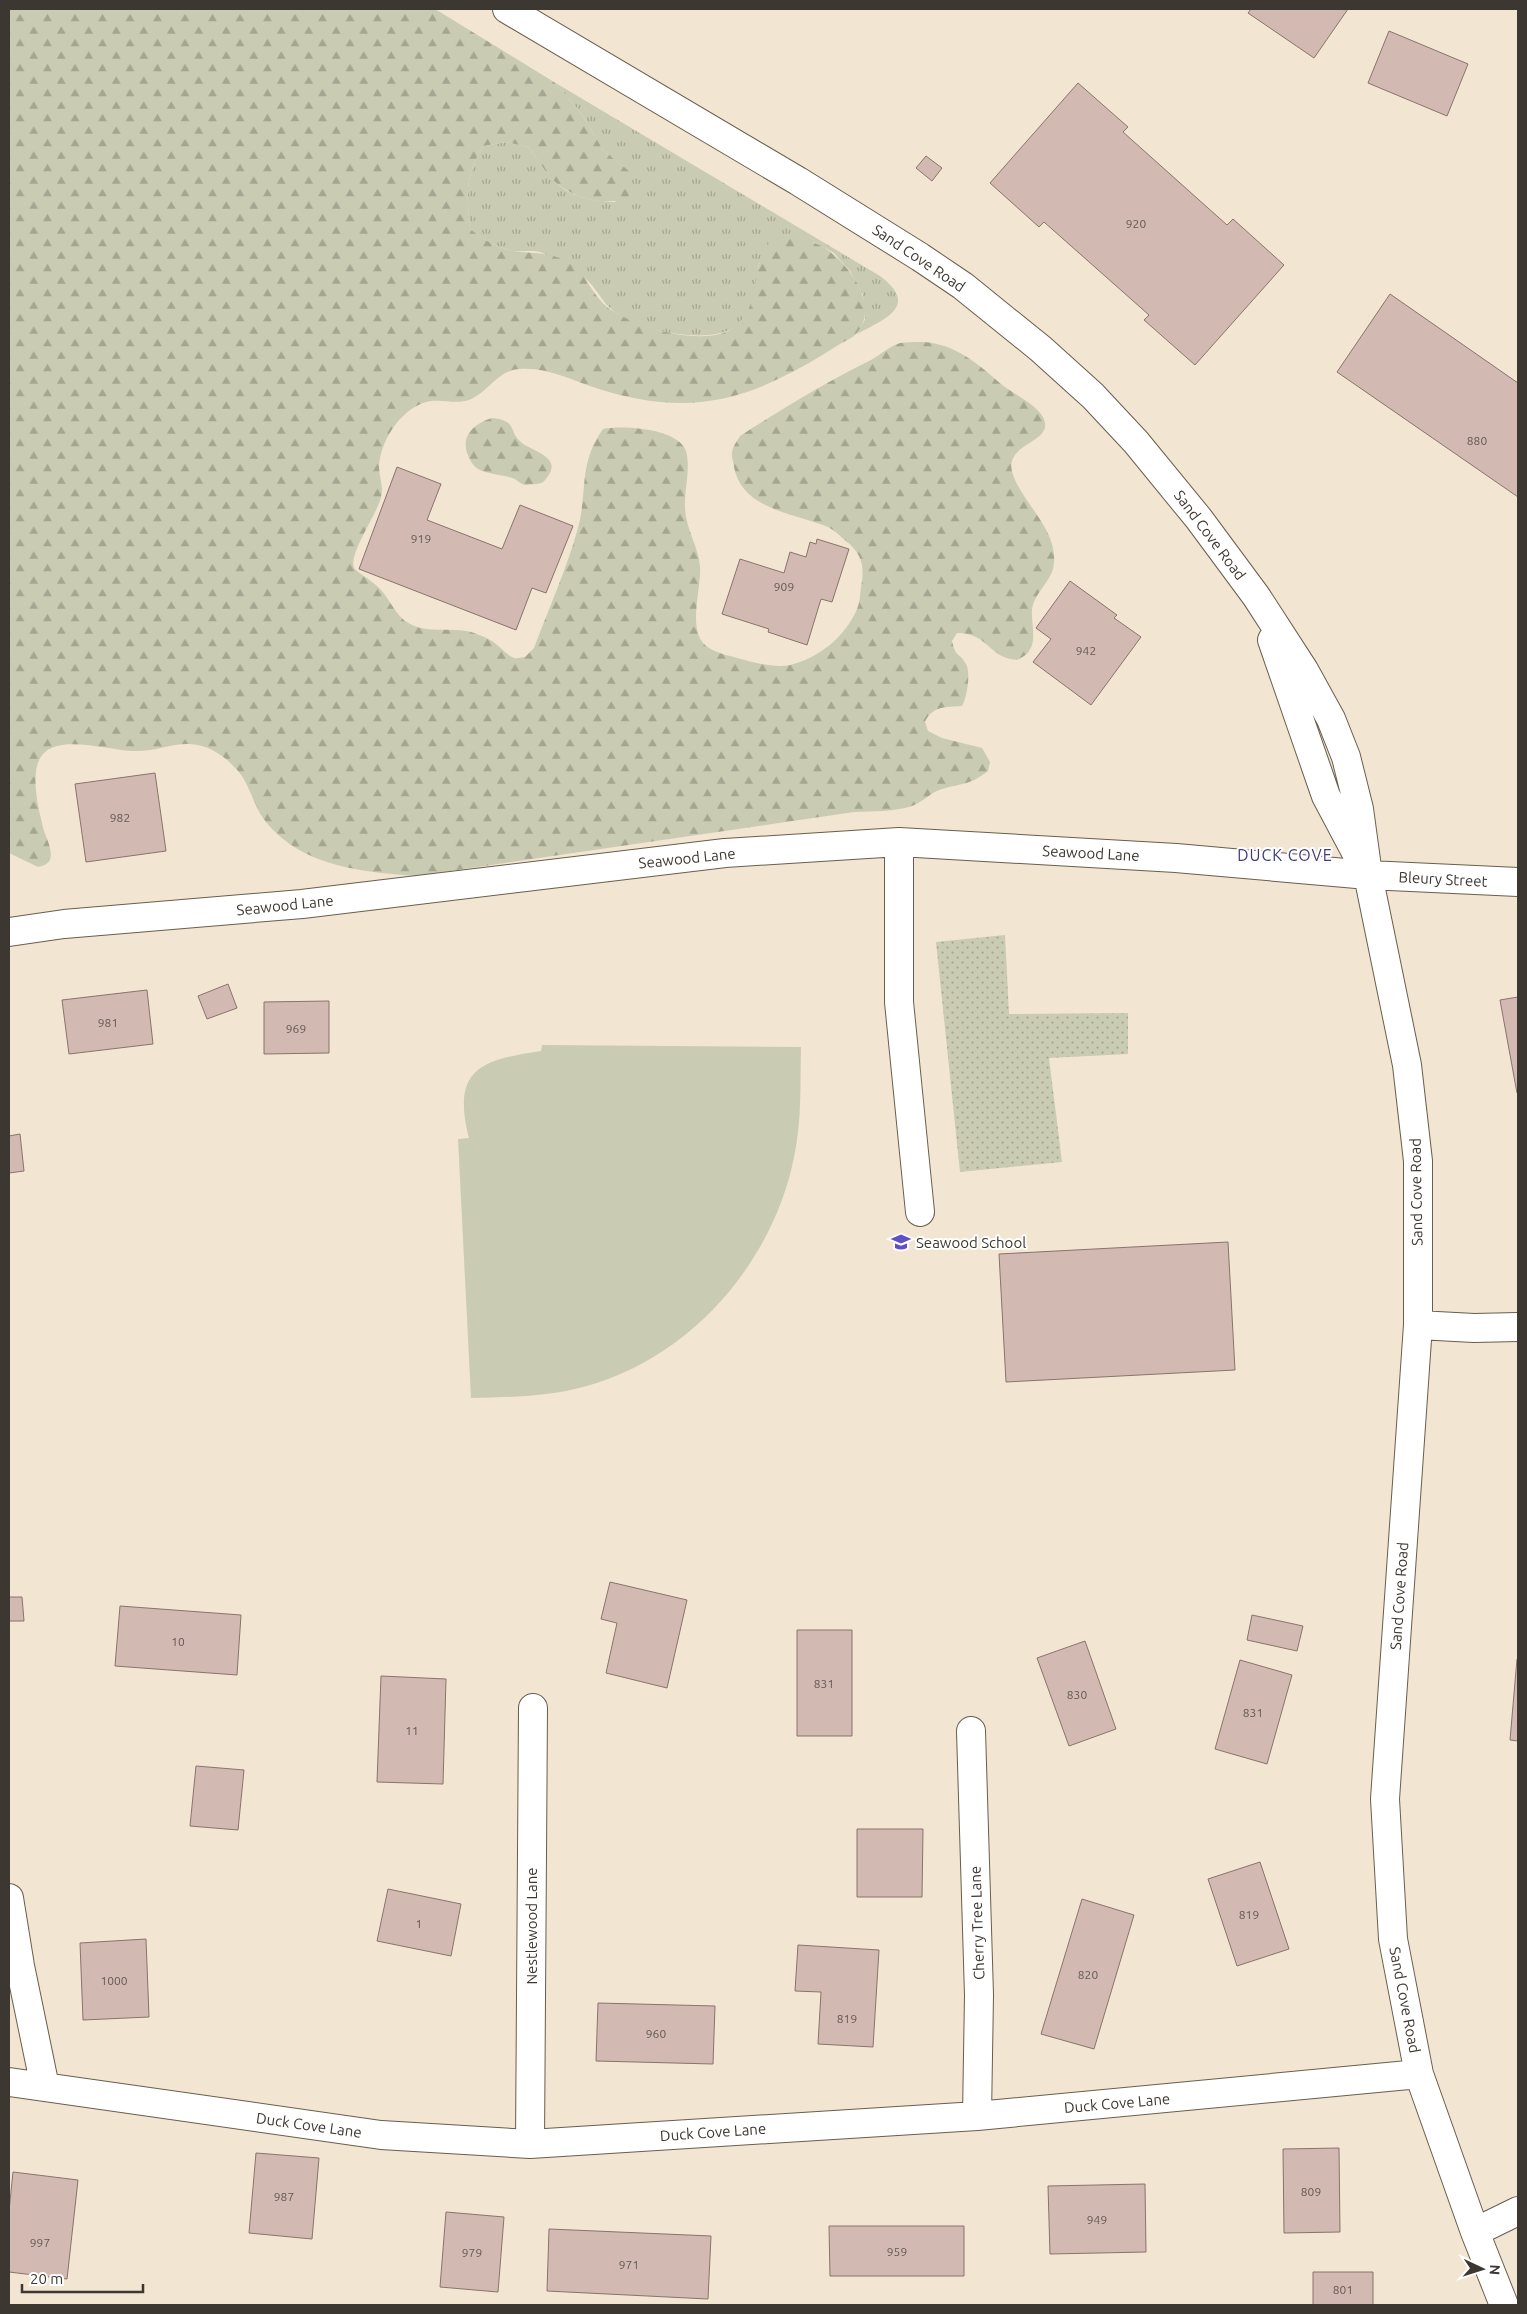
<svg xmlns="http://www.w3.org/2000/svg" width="1527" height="2314" font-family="Ubuntu,sans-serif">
	<defs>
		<pattern id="grass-tufts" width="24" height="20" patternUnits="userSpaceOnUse" patternTransform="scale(1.25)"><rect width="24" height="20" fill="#c9cbb2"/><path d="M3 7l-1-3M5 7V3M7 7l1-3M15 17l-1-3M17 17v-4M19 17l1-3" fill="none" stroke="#a4a691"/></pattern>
		<pattern id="forest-firs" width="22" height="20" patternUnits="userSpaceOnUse" patternTransform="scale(1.25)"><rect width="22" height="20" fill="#c9cbb2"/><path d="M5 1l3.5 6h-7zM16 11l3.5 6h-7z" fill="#a4a691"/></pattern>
		<pattern id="park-dots" width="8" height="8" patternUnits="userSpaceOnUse" patternTransform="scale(1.25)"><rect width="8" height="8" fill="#c9cbb2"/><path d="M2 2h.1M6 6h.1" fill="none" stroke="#a4a691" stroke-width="1.8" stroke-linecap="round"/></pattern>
	</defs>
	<rect width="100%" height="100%" fill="#f2e5d1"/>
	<path fill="url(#grass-tufts)" d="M 554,82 L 880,276 C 920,306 885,319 857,334 L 865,320 L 863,295 L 850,271 L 834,253 L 814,242 L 759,263 C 756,284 755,309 739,324 C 715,346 648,332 623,317 C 603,306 602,296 589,282 C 584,277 547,254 540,252 C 532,250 522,252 514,251 C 497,248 483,239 470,229 C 467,193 464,179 483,146 L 506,142 L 528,147 C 537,157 545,171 554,181 C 570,197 593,201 615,202 L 629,171 L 603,150 L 582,114 Z"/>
	<path fill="url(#forest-firs)" d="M 9,9 L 435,9 L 554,82 L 582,114 L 603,150 L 629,171 L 634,188 L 627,199 C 602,205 574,199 554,181 C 545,172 537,157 528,147 L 506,142 L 483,146 C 464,179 467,193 470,229 C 483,239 497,248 513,251 C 533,254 550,251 569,263 C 585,273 592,294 606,306 C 631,327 715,353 740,322 C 756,303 754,287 759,265 C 761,257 766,249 770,241 C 786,238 800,236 815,243 C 843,254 882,304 857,333 C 853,338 845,341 840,344 C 820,357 799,369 778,379 C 718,409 662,409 599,389 C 573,381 548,367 520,369 C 497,370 489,392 469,400 C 455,405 437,397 423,403 C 399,412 380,442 379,467 C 379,477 384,487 381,497 C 378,513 348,554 354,568 C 355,571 376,583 381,590 C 391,601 396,617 410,624 C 427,633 448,628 466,631 C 473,632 483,636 490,640 C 498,644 506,655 514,658 C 518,659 521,657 525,657 L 534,648 C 549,608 567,568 578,528 C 588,491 578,464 603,429 C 622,425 678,428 686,451 C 691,469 684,490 685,508 C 686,530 698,545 700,566 C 702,589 685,634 709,648 C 718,654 731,656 741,659 C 756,663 774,668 790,665 C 819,658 845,637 857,609 C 860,603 860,594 861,587 C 865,566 862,554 846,541 C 840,536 834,530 828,527 C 794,513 742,510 734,467 C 734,463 731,457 732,453 C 732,447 738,440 740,436 C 782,409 826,382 871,360 C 880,355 890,346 900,343 C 907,342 917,342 923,342 C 956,344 978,364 1001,384 C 1013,394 1043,407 1045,423 C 1048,444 1002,444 1013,475 C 1024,505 1057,529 1054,563 C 1053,581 1034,592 1032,610 C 1031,622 1037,641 1029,651 C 1027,655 1021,658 1017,660 C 988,658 989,633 957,633 L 952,641 C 956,659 960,652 966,664 C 971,673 967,697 962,706 C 945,707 932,706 925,722 L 928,731 L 942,738 L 982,748 L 990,762 L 988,771 C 970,785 963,783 942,789 C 931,792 923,802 912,806 C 894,812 873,811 854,812 L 416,876 C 361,872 298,866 263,818 C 253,804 249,783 238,771 C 226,757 210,745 190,744 C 172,743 153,752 134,751 C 110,751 61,734 43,754 C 28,771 39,811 44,831 C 47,839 53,851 50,860 C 47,865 42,866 38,867 L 9,853 Z
		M 492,418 C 519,421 507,431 522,443 C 532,451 562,457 548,476 C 545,481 542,484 536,484 C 533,484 528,485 525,485 C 521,484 518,481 515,479 C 503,474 489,475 478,469 C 472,465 470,460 467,453 C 461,434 476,423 492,418 Z"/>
	<path fill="url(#park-dots)" d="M 1005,935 L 1009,1014 L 1128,1013 L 1128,1054 L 1049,1058 L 1062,1162 L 960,1172 L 936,942 Z"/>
	<path fill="#c9cbb2" d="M 542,1045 L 801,1047 C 800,1084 802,1121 794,1157 C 773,1263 690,1359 583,1387 C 547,1397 508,1397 471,1398 L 458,1139 L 469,1138 C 451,1068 482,1060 541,1051 Z"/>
	<path fill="#d2bab3" stroke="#89736d" d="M 1251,9 L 1348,9 L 1314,58 L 1248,13 Z
		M 1389,31 L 1468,64 L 1447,116 L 1368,83 Z
		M 1078,83 L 1128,127 L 1123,132 L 1227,225 L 1233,219 L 1284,265 L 1195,365 L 1144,320 L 1149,315 L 1044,222 L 1039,227 L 990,183 Z
		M 926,156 L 942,168 L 932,181 L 916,168 Z
		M 1390,294 L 1518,383 L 1518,497 L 1337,372 Z
		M 397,467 L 441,484 L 427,520 L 502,549 L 520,505 L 573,526 L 546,593 L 532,588 L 516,630 L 359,569 Z
		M 817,539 L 849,549 L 832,602 L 821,599 L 807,645 L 768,632 L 769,629 L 722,614 L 740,559 L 784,573 L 790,552 L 806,557 L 810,542 L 816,544 Z
		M 1070,581 L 1117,615 L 1114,618 L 1141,637 L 1091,705 L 1033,662 L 1051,639 L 1036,628 Z
		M 155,773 L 166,851 L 86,862 L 75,784 Z
		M 228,984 L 237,1008 L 207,1019 L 198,996 Z
		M 147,990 L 153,1044 L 69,1054 L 62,1000 Z
		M 1518,997 L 1518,1092 L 1517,1093 L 1500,1000 Z
		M 329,1001 L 329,1053 L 264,1054 L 264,1002 Z
		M 20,1134 L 24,1171 L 9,1173 L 9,1136 Z
		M 1228,1242 L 1235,1370 L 1006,1382 L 999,1254 Z
		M 610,1582 L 687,1600 L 667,1688 L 606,1673 L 617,1623 L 601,1619 Z
		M 9,1597 L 22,1597 L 24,1621 L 9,1621 Z
		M 120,1606 L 241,1615 L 237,1675 L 115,1666 Z
		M 1252,1615 L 1303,1626 L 1297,1651 L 1247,1640 Z
		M 797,1630 L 852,1630 L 852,1736 L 797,1736 Z
		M 1085,1641 L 1116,1729 L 1069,1746 L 1037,1658 Z
		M 1517,1659 L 1518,1660 L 1518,1741 L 1510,1740 Z
		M 1240,1660 L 1292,1675 L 1267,1764 L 1215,1749 Z
		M 381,1676 L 446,1679 L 443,1784 L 377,1782 Z
		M 196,1766 L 244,1770 L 238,1830 L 190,1826 Z
		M 857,1829 L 923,1829 L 922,1897 L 857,1897 Z
		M 1260,1862 L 1289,1949 L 1237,1966 L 1208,1879 Z
		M 388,1889 L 461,1904 L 451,1956 L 377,1941 Z
		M 1082,1899 L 1134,1915 L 1094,2049 L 1041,2034 Z
		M 146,1939 L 149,2017 L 83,2020 L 80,1943 Z
		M 798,1945 L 879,1950 L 873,2047 L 818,2044 L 821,1992 L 795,1991 Z
		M 598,2003 L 715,2006 L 713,2064 L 596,2061 Z
		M 1339,2148 L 1340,2232 L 1284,2233 L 1283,2149 Z
		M 256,2153 L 319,2158 L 312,2239 L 249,2233 Z
		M 13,2172 L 78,2180 L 67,2279 L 9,2272 L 9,2211 Z
		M 1145,2184 L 1146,2252 L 1050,2254 L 1048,2186 Z
		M 446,2212 L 504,2217 L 498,2292 L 440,2287 Z
		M 829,2226 L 964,2226 L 964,2276 L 830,2276 Z
		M 549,2229 L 711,2236 L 708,2299 L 547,2291 Z
		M 1313,2272 L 1373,2272 L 1373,2305 L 1313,2305 Z"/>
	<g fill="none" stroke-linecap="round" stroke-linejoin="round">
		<g stroke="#695e4d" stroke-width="30">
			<path id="minor" d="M 507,9 L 798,181 L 920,257 L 963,286 L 1041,349 L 1093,396 L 1136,442 L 1199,519 L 1256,596 L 1304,670 L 1331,719 L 1346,757 L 1359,809 L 1368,875 L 1407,1065 L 1418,1161 L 1418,1325 L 1385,1799 L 1393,1939 L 1419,2074 L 1475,2232 L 1504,2305
				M 1272,640 L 1326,796 L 1361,862
				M 899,842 L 899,1002 L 920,1212
				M 9,932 L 64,924 L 302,904 L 725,853 L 899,842 L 1176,858 L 1368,875 L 1518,882
				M 1418,1325 L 1474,1328 L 1518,1327
				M 971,1731 L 979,1995 L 977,2116
				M 9,1898 L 20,1966 L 45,2087
				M 9,2082 L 381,2135 L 530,2144 L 977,2116 L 1419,2074
				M 530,2144 L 533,1708
				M 1475,2232 L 1518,2211"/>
		</g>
		<use href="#minor" stroke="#fff" stroke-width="28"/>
	</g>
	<defs>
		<g id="school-bare" transform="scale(1.5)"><path d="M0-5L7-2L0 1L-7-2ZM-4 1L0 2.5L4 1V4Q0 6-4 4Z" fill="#5e50c9" stroke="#fff" stroke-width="2.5" paint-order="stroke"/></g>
	</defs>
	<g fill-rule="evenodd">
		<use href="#school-bare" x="901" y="1242"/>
	</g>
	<g text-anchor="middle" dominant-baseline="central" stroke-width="4" stroke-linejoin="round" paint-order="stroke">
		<g font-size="12" fill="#625851">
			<text x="1136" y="223">920</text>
			<text x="1477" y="440">880</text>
			<text x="421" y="538">919</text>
			<text x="784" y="586">909</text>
			<text x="1086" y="650">942</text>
			<text x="120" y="817">982</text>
			<text x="108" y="1022">981</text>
			<text x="296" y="1028">969</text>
			<text x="178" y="1641">10</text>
			<text x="824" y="1683">831</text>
			<text x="1077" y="1694">830</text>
			<text x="1253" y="1712">831</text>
			<text x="412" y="1730">11</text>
			<text x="1249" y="1914">819</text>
			<text x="419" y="1923">1</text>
			<text x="1088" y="1974">820</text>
			<text x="114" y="1980">1000</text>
			<text x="847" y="2018">819</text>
			<text x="656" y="2033">960</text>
			<text x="1311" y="2191">809</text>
			<text x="284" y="2196">987</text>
			<text x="1097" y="2219">949</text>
			<text x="40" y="2242">997</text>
			<text x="897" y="2251">959</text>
			<text x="472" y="2252">979</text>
			<text x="629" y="2264">971</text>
			<text x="1343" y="2289">801</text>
		</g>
		<g font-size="15" fill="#3c3730" stroke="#fff">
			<text transform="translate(919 258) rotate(34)">Sand Cove Road</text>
			<text transform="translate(1210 535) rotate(53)">Sand Cove Road</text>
			<text transform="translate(1091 853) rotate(3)">Seawood Lane</text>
			<text transform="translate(687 858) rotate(-6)">Seawood Lane</text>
			<text transform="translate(1443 879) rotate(3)">Bleury Street</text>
			<text transform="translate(285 905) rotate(-6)">Seawood Lane</text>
			<text transform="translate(1416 1192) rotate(-91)">Sand Cove Road</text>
			<text transform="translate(1399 1596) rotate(-86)">Sand Cove Road</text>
			<text transform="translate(977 1923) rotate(-92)">Cherry Tree Lane</text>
			<text transform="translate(531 1926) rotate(-90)">Nestlewood Lane</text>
			<text transform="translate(1405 2000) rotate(79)">Sand Cove Road</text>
			<text transform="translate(1117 2103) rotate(-5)">Duck Cove Lane</text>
			<text transform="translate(309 2125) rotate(8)">Duck Cove Lane</text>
			<text transform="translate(713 2132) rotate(-4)">Duck Cove Lane</text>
		</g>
		<g font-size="15" fill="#3c3730" stroke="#fff" text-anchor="start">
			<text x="916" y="1242">Seawood School</text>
		</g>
		<g font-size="16" letter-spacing="1" fill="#3f3c79" stroke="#fff">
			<text x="1285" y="855">DUCK COVE</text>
		</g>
	</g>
	<rect width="1527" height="2314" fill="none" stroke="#3c3730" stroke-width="20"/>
	<g transform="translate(1482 2269) rotate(94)" stroke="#ffffff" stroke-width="4" paint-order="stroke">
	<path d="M0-4L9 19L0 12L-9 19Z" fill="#3c3730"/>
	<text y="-8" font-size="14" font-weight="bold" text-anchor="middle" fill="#3c3730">N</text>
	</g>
	<path d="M22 2284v8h121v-8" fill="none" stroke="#3c3730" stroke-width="2.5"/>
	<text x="30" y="2284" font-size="15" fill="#3c3730" stroke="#ffffff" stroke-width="4" paint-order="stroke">20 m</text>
</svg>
